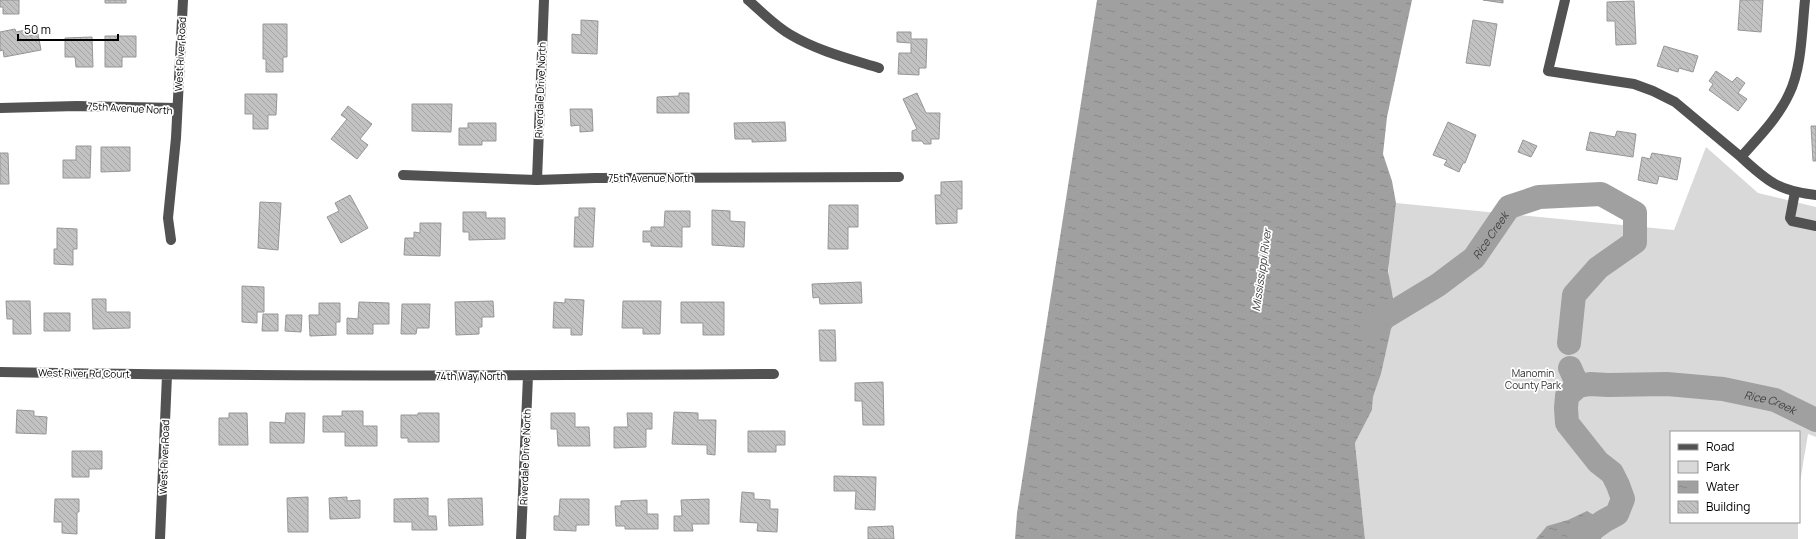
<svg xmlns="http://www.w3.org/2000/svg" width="1816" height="539" font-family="Manrope,sans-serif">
	<defs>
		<pattern id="water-ripples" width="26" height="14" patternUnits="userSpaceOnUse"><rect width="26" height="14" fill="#a0a0a0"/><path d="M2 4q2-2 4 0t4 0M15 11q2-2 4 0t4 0" fill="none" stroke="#888"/></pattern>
		<pattern id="building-back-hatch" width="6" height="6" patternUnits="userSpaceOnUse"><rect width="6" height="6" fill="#c2c2c2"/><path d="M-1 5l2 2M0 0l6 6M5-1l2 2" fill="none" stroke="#a5a5a5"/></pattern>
	</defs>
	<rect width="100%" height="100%" fill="#fff"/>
	<path fill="#d9d9d9" d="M 1706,147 L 1758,193 L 1816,207 L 1816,437 L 1808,434 L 1799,488 L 1799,432 L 1671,432 L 1671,522 L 1798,522 L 1798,539 L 1365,539 L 1355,443 L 1372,410 L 1373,397 L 1381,374 L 1391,328 L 1401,310 C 1379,285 1392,233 1396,203 L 1674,230 Z"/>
	<path fill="url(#water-ripples)" d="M 1097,0 L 1412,0 L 1387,117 L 1383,154 L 1392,181 L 1396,203 L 1388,271 L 1394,303 L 1401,310 L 1391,329 L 1381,374 L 1373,397 L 1372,410 L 1355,443 L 1365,539 L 1015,539 L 1017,513 Z
		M 1587,511 L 1604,521 L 1601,539 L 1536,539 L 1547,526 L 1568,520 Z"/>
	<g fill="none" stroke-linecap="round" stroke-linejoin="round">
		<g stroke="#a0a0a0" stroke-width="24">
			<path id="s1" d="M 1372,325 L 1438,285 L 1474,258 L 1509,207 L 1539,197 L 1601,194 L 1635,213 L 1635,242 L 1598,268 L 1574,295 L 1569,343"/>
			<path d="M 1570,368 L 1578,386"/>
			<path id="s2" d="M 1579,539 L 1604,521 L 1617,514 L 1623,499 L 1618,485 L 1612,473 L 1598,462 L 1567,423 L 1566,408 L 1567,396 L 1578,386 L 1590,384 L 1608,385 L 1667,384 L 1723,389 L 1775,400 L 1816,420"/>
		</g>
	</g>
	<path fill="url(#building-back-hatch)" stroke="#969696" d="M 0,0 L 19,0 L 19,14 L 3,14 L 3,7 L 0,7 Z
		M 105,0 L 126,0 L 126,3 L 105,3 Z
		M 1483,0 L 1503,0 L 1503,3 Z
		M 1740,0 L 1763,0 L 1761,32 L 1738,30 Z
		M 1634,1 L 1636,44 L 1616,45 L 1615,21 L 1607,21 L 1607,2 Z
		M 581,20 L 598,21 L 597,54 L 572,53 L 572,34 L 581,35 Z
		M 1473,20 L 1497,24 L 1490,66 L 1466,63 Z
		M 263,24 L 287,24 L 287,57 L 283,57 L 283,72 L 266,72 L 266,59 L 263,59 Z
		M 15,29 L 16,32 L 26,30 L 27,36 L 38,34 L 41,50 L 4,57 L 3,50 L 0,51 L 0,32 Z
		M 897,32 L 911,32 L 911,39 L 927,39 L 926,68 L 919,68 L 919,75 L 898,74 L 899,53 L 911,53 L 911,43 L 897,42 Z
		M 105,36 L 136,36 L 136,57 L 122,57 L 122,67 L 105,67 Z
		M 92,37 L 93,67 L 76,67 L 75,57 L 65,57 L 65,38 Z
		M 1664,46 L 1698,56 L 1693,72 L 1679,68 L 1678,72 L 1657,66 Z
		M 1716,71 L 1732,82 L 1737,77 L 1745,83 L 1738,93 L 1747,99 L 1738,111 L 1709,90 L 1713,84 L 1709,81 Z
		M 679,93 L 689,93 L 689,113 L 657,113 L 657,97 L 679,96 Z
		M 917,93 L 926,113 L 940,113 L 939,139 L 931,139 L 931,144 L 924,144 L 922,141 L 912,141 L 912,131 L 917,129 L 903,99 Z
		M 245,94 L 277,94 L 276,115 L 268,115 L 268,129 L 253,129 L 253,114 L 245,114 Z
		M 412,104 L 452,104 L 451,132 L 412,131 Z
		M 348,106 L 372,124 L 360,139 L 368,145 L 357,159 L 331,139 L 347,119 L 341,115 Z
		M 570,109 L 592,109 L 593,131 L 580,132 L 580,125 L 571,126 Z
		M 785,122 L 786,141 L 752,142 L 752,139 L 735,139 L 734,123 Z
		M 1448,122 L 1476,135 L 1465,163 L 1463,163 L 1459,172 L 1444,165 L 1447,160 L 1433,155 Z
		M 468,123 L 496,123 L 496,141 L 482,141 L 482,145 L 459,145 L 459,128 L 468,128 Z
		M 1811,126 L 1816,126 L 1816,161 L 1813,161 Z
		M 1617,131 L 1636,134 L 1633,157 L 1586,150 L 1590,132 L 1615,137 Z
		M 1523,140 L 1537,146 L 1531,157 L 1518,152 Z
		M 76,146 L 91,146 L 90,178 L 63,178 L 63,160 L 76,160 Z
		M 101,147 L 130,147 L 130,171 L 101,172 Z
		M 0,153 L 8,153 L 9,184 L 0,184 Z
		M 1652,153 L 1681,158 L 1677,180 L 1659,176 L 1657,184 L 1638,180 L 1642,157 L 1650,159 Z
		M 962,181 L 962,209 L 957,209 L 957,223 L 936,224 L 935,195 L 941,195 L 941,182 Z
		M 350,195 L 368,228 L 341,243 L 327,217 L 339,211 L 335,203 Z
		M 260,202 L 281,203 L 278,250 L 258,248 Z
		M 829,205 L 858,205 L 858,227 L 848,227 L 848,249 L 828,249 Z
		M 579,208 L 595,208 L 593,247 L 574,247 L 575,217 L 579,217 Z
		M 712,210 L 730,211 L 730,221 L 745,222 L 744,247 L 712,245 Z
		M 665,211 L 690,211 L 690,227 L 682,227 L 682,247 L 651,246 L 651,242 L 643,242 L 643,231 L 651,231 L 651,227 L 664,227 Z
		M 463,212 L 486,212 L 486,218 L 505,218 L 505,239 L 469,240 L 469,232 L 463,232 Z
		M 420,223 L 441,223 L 440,256 L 404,255 L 405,238 L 414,238 L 414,232 L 420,233 Z
		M 57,228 L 77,229 L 77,249 L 73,249 L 73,265 L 54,264 L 54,249 L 57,249 Z
		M 861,282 L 862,303 L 820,304 L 819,297 L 813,298 L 812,284 Z
		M 242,286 L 264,287 L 264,312 L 257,312 L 257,323 L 242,322 Z
		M 92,299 L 106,299 L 106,312 L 130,312 L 130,328 L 93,329 Z
		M 565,299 L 584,300 L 582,335 L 571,335 L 571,328 L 553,328 L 554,302 L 565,303 Z
		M 6,301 L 30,301 L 31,334 L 13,334 L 13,319 L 7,319 Z
		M 493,301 L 494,317 L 482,317 L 482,327 L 479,327 L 479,334 L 456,335 L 455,302 Z
		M 623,301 L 661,301 L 660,334 L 643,334 L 643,328 L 622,328 Z
		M 359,302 L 389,303 L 389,324 L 373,324 L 373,334 L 347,334 L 347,318 L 358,319 Z
		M 681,302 L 724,302 L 724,335 L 703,335 L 703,323 L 681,323 Z
		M 319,303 L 340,303 L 340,322 L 336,322 L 336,335 L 310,336 L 309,315 L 319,315 Z
		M 402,304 L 430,304 L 429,328 L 417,328 L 416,334 L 401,334 Z
		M 44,313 L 70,313 L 70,331 L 44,331 Z
		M 263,314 L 278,314 L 278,331 L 262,331 Z
		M 286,315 L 302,315 L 301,332 L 285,331 Z
		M 819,330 L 835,330 L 836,361 L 820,361 Z
		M 883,382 L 884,425 L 863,425 L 862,401 L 855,401 L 855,383 Z
		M 17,410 L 34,411 L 34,416 L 47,417 L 46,434 L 16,433 Z
		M 342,411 L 363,411 L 363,426 L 377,426 L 377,446 L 345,446 L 345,432 L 323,432 L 323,416 L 342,416 Z
		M 674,412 L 698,413 L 698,420 L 716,420 L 715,455 L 707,454 L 707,445 L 672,444 Z
		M 229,413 L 247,413 L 248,445 L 219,445 L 219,418 L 229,418 Z
		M 286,413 L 305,413 L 304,443 L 270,443 L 270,422 L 285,423 Z
		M 418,413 L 439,413 L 439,442 L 408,442 L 408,438 L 401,438 L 401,415 L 418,415 Z
		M 551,413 L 575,413 L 575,427 L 589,427 L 590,446 L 558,446 L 557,429 L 551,429 Z
		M 627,413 L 652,413 L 652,429 L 646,429 L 646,447 L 614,448 L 614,427 L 628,427 Z
		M 748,431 L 785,431 L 785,445 L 776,445 L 776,452 L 748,452 Z
		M 72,451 L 102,451 L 102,469 L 89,469 L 89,477 L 72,477 Z
		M 834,476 L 876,477 L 875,510 L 855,509 L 856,491 L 834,491 Z
		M 742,492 L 754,493 L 754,499 L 770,500 L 770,509 L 778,509 L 777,532 L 757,531 L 758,523 L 740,522 Z
		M 308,497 L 308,532 L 288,532 L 287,498 Z
		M 347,497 L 347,501 L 360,500 L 360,518 L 330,519 L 329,498 Z
		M 428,498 L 428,516 L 436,516 L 437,530 L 412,530 L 412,522 L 394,522 L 394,499 Z
		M 482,498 L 483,525 L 449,526 L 448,499 Z
		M 55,499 L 79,499 L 79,512 L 77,512 L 77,534 L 62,533 L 62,522 L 54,522 Z
		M 560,499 L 589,499 L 589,525 L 576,525 L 576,531 L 554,530 L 554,516 L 559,516 Z
		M 709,499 L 709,524 L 692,524 L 693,531 L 674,531 L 674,516 L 682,516 L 681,500 Z
		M 647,500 L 647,514 L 658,514 L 658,529 L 625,529 L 625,526 L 616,526 L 615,506 L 621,506 L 621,501 Z
		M 893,526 L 894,539 L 868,539 L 868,527 Z"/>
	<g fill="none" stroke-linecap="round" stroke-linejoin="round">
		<path stroke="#525252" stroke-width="10" d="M 748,0 C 762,12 775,26 791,35 C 818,51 850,59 879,68
			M 1565,0 L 1548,71 L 1634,84 L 1653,91 L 1675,102 L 1741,157 C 1758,138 1778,118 1789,94 C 1802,68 1802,28 1805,0
			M 0,108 L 77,106 L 177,108
			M 1741,157 C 1768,182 1779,191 1816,195
			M 403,175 L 537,180 L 595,178 L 899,177
			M 537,180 L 544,0
			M 1795,192 L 1790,218 L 1792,221 L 1816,226
			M 171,240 L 168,218 L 176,138 L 183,0
			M 0,372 C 258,377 516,376 774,374
			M 160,539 L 167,375
			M 521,539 L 528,376"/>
	</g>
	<g text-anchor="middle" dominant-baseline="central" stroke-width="3.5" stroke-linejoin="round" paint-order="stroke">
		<g font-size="10" fill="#000" stroke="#fff">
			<text transform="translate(180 54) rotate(-87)">West River Road</text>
			<text transform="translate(540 90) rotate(-88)">Riverdale Drive North</text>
			<text transform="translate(130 108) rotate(3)">75th Avenue North</text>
			<text x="651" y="178">75th Avenue North</text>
			<text transform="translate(84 373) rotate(1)">West River Rd Court</text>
			<text x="471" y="376">74th Way North</text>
			<text transform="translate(164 457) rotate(-88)">West River Road</text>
			<text transform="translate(525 457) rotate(-88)">Riverdale Drive North</text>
		</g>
		<g font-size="10" fill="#303030" stroke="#fff">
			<text x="1533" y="373">Manomin<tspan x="1533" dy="12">County Park</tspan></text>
		</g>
		<g font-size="11" font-style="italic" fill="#414141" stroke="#fff">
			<text stroke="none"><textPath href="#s1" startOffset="150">Rice Creek</textPath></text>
			<text transform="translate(1261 270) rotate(-82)">Mississippi River</text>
			<text stroke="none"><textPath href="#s2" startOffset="394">Rice Creek</textPath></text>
		</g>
	</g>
	<rect x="1670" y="431" width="130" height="92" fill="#ffffff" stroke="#999999"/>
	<rect x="1678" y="444" width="20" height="6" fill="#525252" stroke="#999999"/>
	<text x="1706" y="451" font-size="12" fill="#000000">Road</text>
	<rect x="1678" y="461" width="20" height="12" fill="#d9d9d9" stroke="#999999"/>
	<text x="1706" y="471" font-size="12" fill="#000000">Park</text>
	<rect x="1678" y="481" width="20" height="12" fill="url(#water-ripples)" stroke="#999999"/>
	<text x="1706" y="491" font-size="12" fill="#000000">Water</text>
	<rect x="1678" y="501" width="20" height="12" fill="url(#building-back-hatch)" stroke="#999999"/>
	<text x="1706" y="511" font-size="12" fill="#000000">Building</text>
	<path d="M18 34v6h100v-6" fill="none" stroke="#000000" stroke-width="2"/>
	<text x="24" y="34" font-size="12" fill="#000000" stroke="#ffffff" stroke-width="3" paint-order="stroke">50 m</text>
</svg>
